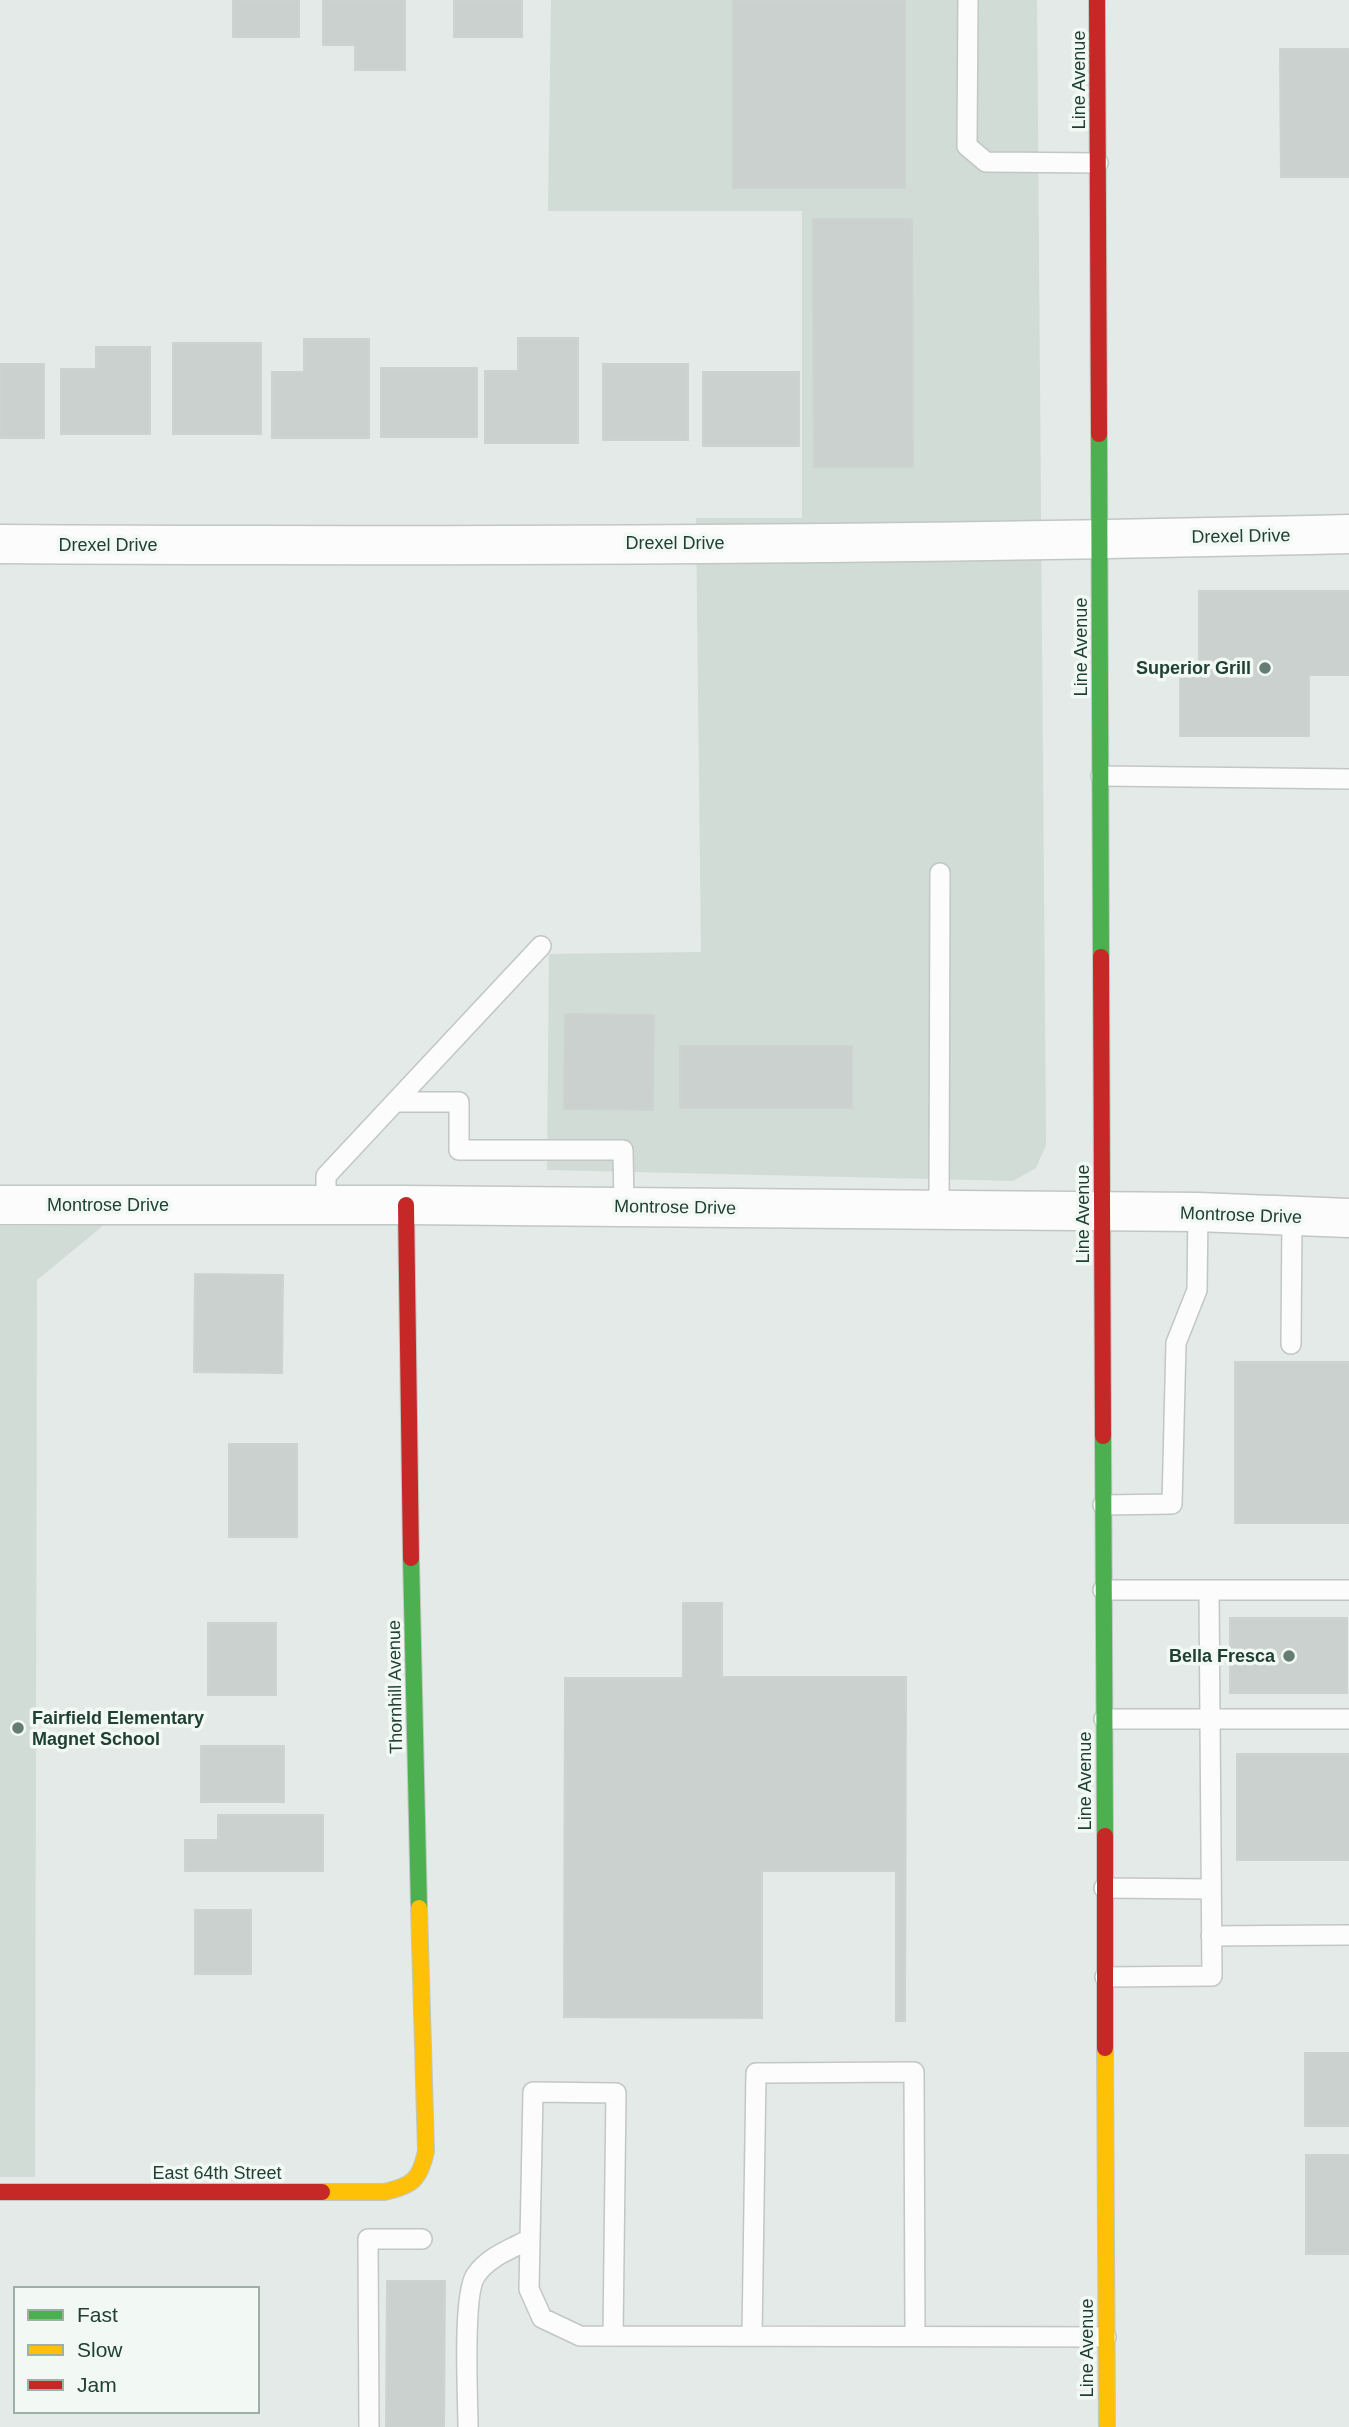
<svg xmlns="http://www.w3.org/2000/svg" width="1349" height="2427" font-family="Helvetica,sans-serif">
	<rect width="100%" height="100%" fill="#e4eae7"/>
	<path fill="#d1dcd6" d="M 551,0 L 1037,0 L 1046,1145 L 1036,1168 L 1013,1181 L 547,1170 L 549,954 L 701,952 L 696,518 L 802,518 L 802,211 L 548,211 Z
		M 104,1225 L 37,1280 L 35,2177 L 0,2177 L 0,1226 Z"/>
	<path fill="#cbd1ce" stroke="#cdd3d0" stroke-width="2" d="M 233,0 L 299,0 L 299,37 L 233,37 Z
		M 323,0 L 405,0 L 405,70 L 355,70 L 355,45 L 323,45 Z
		M 454,0 L 522,0 L 522,37 L 454,37 Z
		M 733,0 L 905,0 L 905,188 L 733,188 Z
		M 1280,49 L 1349,49 L 1349,177 L 1281,177 Z
		M 813,219 L 912,219 L 913,467 L 814,467 Z
		M 518,338 L 578,338 L 578,443 L 485,443 L 485,371 L 518,371 Z
		M 304,339 L 369,339 L 369,438 L 272,438 L 272,372 L 304,372 Z
		M 173,343 L 261,343 L 261,434 L 173,434 Z
		M 96,347 L 150,347 L 150,434 L 61,434 L 61,369 L 96,369 Z
		M 0,364 L 44,364 L 44,438 L 0,438 Z
		M 603,364 L 688,364 L 688,440 L 603,440 Z
		M 381,368 L 477,368 L 477,437 L 381,437 Z
		M 703,372 L 799,372 L 799,446 L 703,446 Z
		M 1199,591 L 1349,591 L 1349,675 L 1309,675 L 1309,736 L 1180,736 L 1180,661 L 1199,662 Z
		M 565,1014 L 654,1015 L 653,1110 L 564,1109 Z
		M 680,1046 L 852,1046 L 852,1108 L 680,1108 Z
		M 195,1274 L 283,1275 L 282,1373 L 194,1372 Z
		M 1235,1362 L 1349,1362 L 1349,1523 L 1235,1523 Z
		M 229,1444 L 297,1444 L 297,1537 L 229,1537 Z
		M 683,1603 L 722,1603 L 722,1677 L 906,1677 L 905,2021 L 896,2021 L 896,1871 L 762,1871 L 762,2018 L 564,2017 L 565,1678 L 683,1678 Z
		M 1230,1618 L 1347,1618 L 1347,1693 L 1230,1693 Z
		M 208,1623 L 276,1623 L 276,1695 L 208,1695 Z
		M 201,1746 L 284,1746 L 284,1802 L 201,1802 Z
		M 1237,1754 L 1349,1754 L 1349,1860 L 1237,1860 Z
		M 218,1815 L 323,1815 L 323,1871 L 185,1871 L 185,1840 L 218,1840 Z
		M 195,1910 L 251,1910 L 251,1974 L 195,1974 Z
		M 1305,2053 L 1349,2053 L 1349,2126 L 1305,2126 Z
		M 1306,2155 L 1349,2155 L 1349,2254 L 1306,2254 Z
		M 387,2281 L 445,2281 L 444,2427 L 386,2427 Z"/>
	<g fill="none" stroke-linecap="round" stroke-linejoin="round">
		<g stroke="#c1c7c4" stroke-width="22">
			<path id="lane" d="M 968,0 L 967,146 L 986,162 L 1098,163
				M 1101,776 L 1349,779
				M 396,1102 L 459,1102 L 459,1150 L 623,1150 L 624,1207
				M 326,1205 L 326,1176 L 541,946
				M 939,1210 L 940,873
				M 1291,1344 L 1292,1217
				M 1103,1505 L 1172,1504 L 1176,1343 L 1197,1290 L 1198,1212
				M 1103,1590 L 1349,1590
				M 1104,1719 L 1349,1719
				M 1104,1888 L 1210,1889
				M 1211,1936 L 1349,1935
				M 1105,1977 L 1212,1976 L 1209,1590
				M 613,2336 L 616,2093 L 533,2092 L 529,2289 L 542,2318 L 580,2336 L 1106,2337
				M 752,2336 L 756,2073 L 914,2072 L 915,2336
				M 369,2427 L 368,2239 L 422,2239
				M 468,2427 C 468,2398 462,2294 476,2275 C 488,2257 511,2249 530,2239"/>
		</g>
		<g stroke="#c1c7c4" stroke-width="41">
			<path id="street" d="M 0,544 C 450,547 900,545 1349,534
				M 0,1205 L 406,1205 L 1198,1212 L 1349,1218"/>
		</g>
		<g stroke="#c0c8c4" stroke-width="18">
			<path id="fast" d="M 1099,434 L 1101,957
				M 1103,1436 L 1105,1836
				M 411,1558 L 419,1908"/>
		</g>
		<g stroke="#c0c8c4" stroke-width="18">
			<path id="slow" d="M 1105,2048 L 1107,2427
				M 322,2192 L 384,2192 C 412,2186 420,2180 426,2151 L 419,1908"/>
		</g>
		<g stroke="#c0c8c4" stroke-width="18">
			<path id="jam" d="M 1097,0 L 1099,434
				M 1101,957 L 1103,1436
				M 406,1205 L 411,1558
				M 1105,1836 L 1105,2048
				M 0,2192 L 322,2192"/>
		</g>
		<use href="#lane" stroke="#fbfcfb" stroke-width="19"/>
		<use href="#street" stroke="#fbfcfb" stroke-width="38"/>
		<use href="#fast" stroke="#4caf50" stroke-width="16"/>
		<use href="#slow" stroke="#ffc107" stroke-width="16"/>
		<use href="#jam" stroke="#c62828" stroke-width="16"/>
	</g>
	<g fill="#657c73" stroke="#f2f9f5" stroke-width="2.5">
		<circle cx="1265" cy="668" r="7"/>
		<circle cx="1289" cy="1656" r="7"/>
		<circle cx="18" cy="1728" r="7"/>
	</g>
	<g text-anchor="middle" dominant-baseline="central" stroke-width="7" stroke-linejoin="round" paint-order="stroke">
		<g font-size="18" fill="#204034" stroke="#f2f9f5">
			<text transform="translate(1079 80) rotate(-90)">Line Avenue</text>
			<text transform="translate(1241 536) rotate(-1)">Drexel Drive</text>
			<text x="675" y="543">Drexel Drive</text>
			<text x="108" y="545">Drexel Drive</text>
			<text transform="translate(1081 647) rotate(-90)">Line Avenue</text>
			<text x="108" y="1205">Montrose Drive</text>
			<text transform="translate(675 1207) rotate(1)">Montrose Drive</text>
			<text transform="translate(1083 1214) rotate(-90)">Line Avenue</text>
			<text transform="translate(1241 1215) rotate(2)">Montrose Drive</text>
			<text transform="translate(395 1687) rotate(-91)">Thornhill Avenue</text>
			<text transform="translate(1085 1781) rotate(-90)">Line Avenue</text>
			<text x="217" y="2173">East 64th Street</text>
			<text transform="translate(1087 2348) rotate(-90)">Line Avenue</text>
		</g>
		<g font-size="18" font-weight="bold" fill="#204034" stroke="#f2f9f5" text-anchor="end">
			<text x="1251" y="668">Superior Grill</text>
			<text x="1275" y="1656">Bella Fresca</text>
			<text x="32" y="1718" text-anchor="start">Fairfield Elementary<tspan x="32" dy="21">Magnet School</tspan></text>
		</g>
	</g>
	<rect x="14" y="2287" width="245" height="126" fill="#f2f9f5" stroke="#9eafa8" stroke-width="2"/>
	<rect x="28" y="2310" width="35" height="10" fill="#4caf50" stroke="#9eafa8" stroke-width="2"/>
	<text x="77" y="2322" font-size="21" fill="#204034">Fast</text>
	<rect x="28" y="2345" width="35" height="10" fill="#ffc107" stroke="#9eafa8" stroke-width="2"/>
	<text x="77" y="2357" font-size="21" fill="#204034">Slow</text>
	<rect x="28" y="2380" width="35" height="10" fill="#c62828" stroke="#9eafa8" stroke-width="2"/>
	<text x="77" y="2392" font-size="21" fill="#204034">Jam</text>
</svg>
